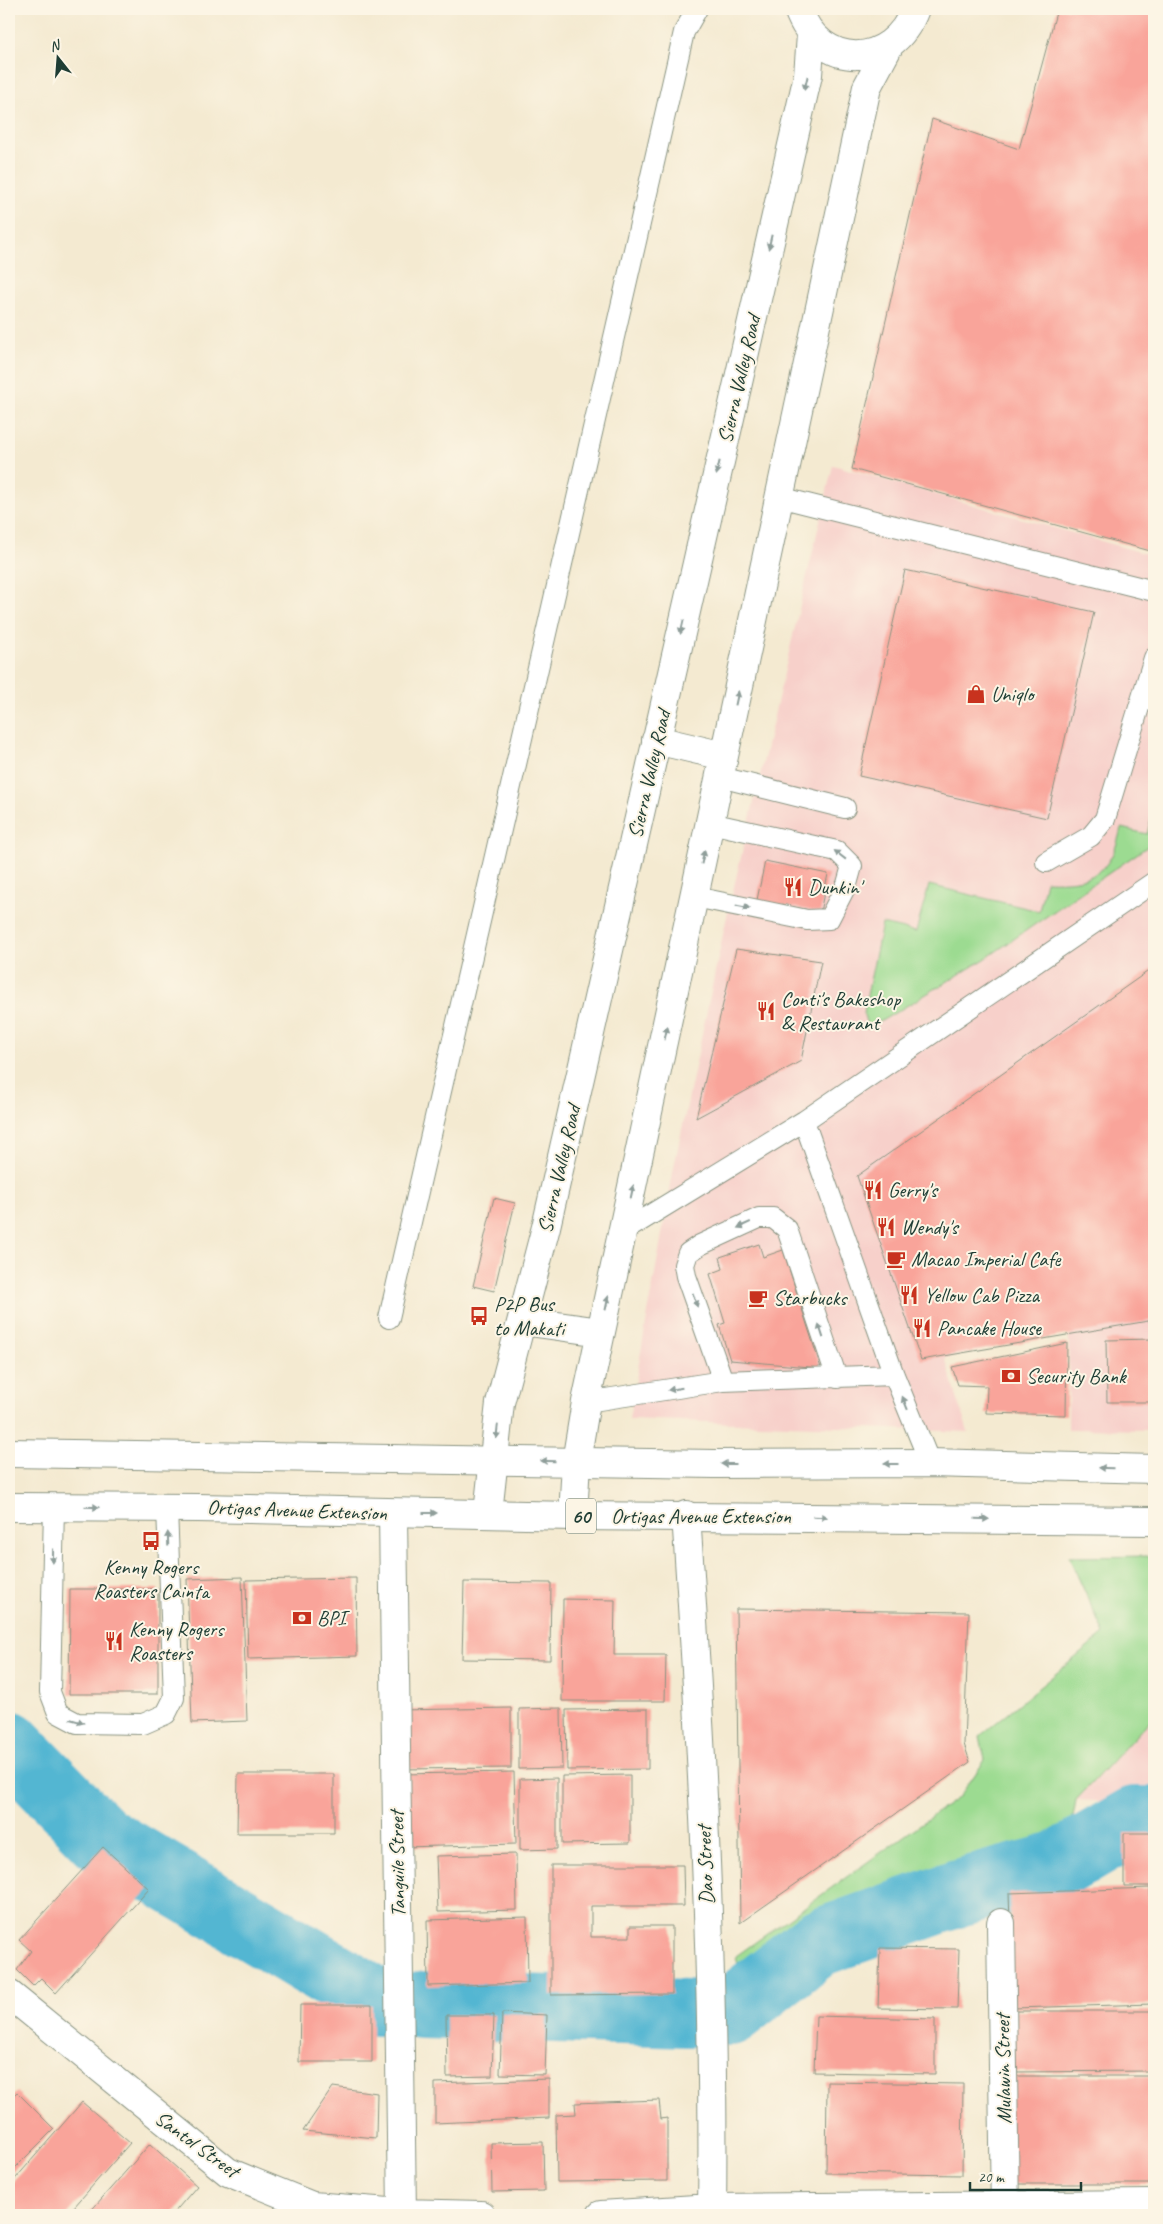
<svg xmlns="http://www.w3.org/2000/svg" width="1163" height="2224" font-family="Caveat,sans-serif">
	<rect width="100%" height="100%" fill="#fcf5e5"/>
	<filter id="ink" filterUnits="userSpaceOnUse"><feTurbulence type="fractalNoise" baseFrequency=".02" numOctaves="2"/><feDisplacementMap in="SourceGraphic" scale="10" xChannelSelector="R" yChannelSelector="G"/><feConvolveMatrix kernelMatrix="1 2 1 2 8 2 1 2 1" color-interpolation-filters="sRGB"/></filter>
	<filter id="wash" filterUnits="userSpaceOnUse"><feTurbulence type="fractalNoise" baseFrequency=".0096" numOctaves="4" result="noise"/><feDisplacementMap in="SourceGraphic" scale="20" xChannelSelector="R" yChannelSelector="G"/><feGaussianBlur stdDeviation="1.12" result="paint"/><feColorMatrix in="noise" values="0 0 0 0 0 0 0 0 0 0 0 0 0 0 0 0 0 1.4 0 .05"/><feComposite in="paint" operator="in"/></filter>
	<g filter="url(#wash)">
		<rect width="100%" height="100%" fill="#f4ead1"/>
		<path fill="#f7d0ca" d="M 833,465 L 1154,556 L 1154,1430 L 1068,1429 L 1069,1332 L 945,1358 L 968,1432 L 629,1419 L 674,1167 L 725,925 Z
			M 1154,1716 L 1154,1804 L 1076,1800 Z"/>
		<path fill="#9cdb91" stroke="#5e8c62" d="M 1154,808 L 1154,842 L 985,959 L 868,1029 L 864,1015 L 865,1005 L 882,924 L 916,932 L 929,885 L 1039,911 L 1046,881 C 1092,883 1111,875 1121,828 L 1147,834 Z
			M 1154,1556 L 1154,1716 L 1076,1800 L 1068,1845 L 817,1934 L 743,1988 L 736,1956 L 960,1796 L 985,1760 L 980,1736 L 1104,1634 L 1069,1557 Z"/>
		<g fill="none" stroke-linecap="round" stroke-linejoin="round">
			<path stroke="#53b6d2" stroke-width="68" d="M 9,1744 L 101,1838 L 378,2002
				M 421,2005 L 689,2013
				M 730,2012 L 818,1943 L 958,1893 L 1057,1866 L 1135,1820 L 1154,1820"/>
		</g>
		<g id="blocks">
			<path fill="#f9a49a" d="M 1057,9 L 1154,9 L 1154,552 L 852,469 L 932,119 L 1019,149 Z
				M 905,570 L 1094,612 L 1047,818 L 859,776 Z
				M 765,861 L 828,874 L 820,912 L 757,900 Z
				M 736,949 L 821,961 L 801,1061 L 696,1118 Z
				M 1154,967 L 1154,1320 L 921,1360 L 857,1176 Z
				M 494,1198 L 515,1203 L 494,1291 L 473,1286 Z
				M 759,1244 L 763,1257 L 783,1250 L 821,1368 L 730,1360 L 719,1325 L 725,1323 L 710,1274 L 723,1269 L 720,1257 Z
				M 1154,1339 L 1154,1402 L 1107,1402 L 1106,1340 Z
				M 1067,1343 L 1066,1415 L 986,1413 L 987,1386 L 958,1385 L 952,1367 Z
				M 242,1577 L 247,1721 L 192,1723 L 187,1579 Z
				M 356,1578 L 357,1656 L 248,1659 L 246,1580 Z
				M 464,1582 L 551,1583 L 550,1660 L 462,1659 Z
				M 70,1589 L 158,1589 L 158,1694 L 69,1694 Z
				M 563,1599 L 615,1600 L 614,1655 L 666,1655 L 665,1701 L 562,1701 Z
				M 736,1609 L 969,1612 L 964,1744 L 970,1762 L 740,1923 Z
				M 511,1708 L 511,1768 L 398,1769 L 398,1710 Z
				M 561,1708 L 562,1768 L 519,1769 L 519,1709 Z
				M 648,1709 L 648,1769 L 567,1770 L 566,1710 Z
				M 514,1772 L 516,1844 L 403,1847 L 401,1774 Z
				M 238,1774 L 334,1774 L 334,1833 L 237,1833 Z
				M 630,1775 L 630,1843 L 562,1844 L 562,1776 Z
				M 557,1778 L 557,1849 L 520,1850 L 520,1779 Z
				M 1124,1833 L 1154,1833 L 1154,1886 L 1124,1886 Z
				M 103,1847 L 149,1889 L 56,1993 L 41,1978 L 33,1986 L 17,1970 L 31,1951 L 19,1940 Z
				M 516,1854 L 517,1910 L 438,1912 L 436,1856 Z
				M 551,1865 L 683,1865 L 684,1906 L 591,1906 L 591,1937 L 630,1937 L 630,1926 L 672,1926 L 672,1994 L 551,1995 Z
				M 1150,1888 L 1153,2004 L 1013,2008 L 1009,1893 Z
				M 527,1917 L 528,1983 L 428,1986 L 427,1920 Z
				M 880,1948 L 959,1949 L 957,2009 L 878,2008 Z
				M 300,2005 L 372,2005 L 372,2062 L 299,2062 Z
				M 1010,2011 L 1154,2011 L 1154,2071 L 1009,2072 Z
				M 502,2013 L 547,2015 L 545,2075 L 500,2074 Z
				M 446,2015 L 494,2015 L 492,2076 L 447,2077 Z
				M 816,2016 L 935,2019 L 935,2074 L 814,2072 Z
				M 1007,2076 L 1154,2076 L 1154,2184 L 1007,2184 Z
				M 549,2079 L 549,2118 L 435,2123 L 435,2083 Z
				M 827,2082 L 963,2084 L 962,2175 L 826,2173 Z
				M 333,2087 L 377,2093 L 376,2138 L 303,2131 Z
				M 17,2092 L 54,2129 L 9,2174 L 9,2100 Z
				M 659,2100 L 661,2119 L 667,2118 L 667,2181 L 557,2182 L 556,2115 L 576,2114 L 575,2103 Z
				M 82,2102 L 130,2143 L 67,2215 L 9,2215 L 9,2186 Z
				M 543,2142 L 544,2191 L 492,2192 L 491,2143 Z
				M 150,2144 L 197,2186 L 172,2215 L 87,2215 Z"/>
		</g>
	</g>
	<g filter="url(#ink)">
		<use href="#blocks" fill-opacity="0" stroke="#8a9482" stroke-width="1"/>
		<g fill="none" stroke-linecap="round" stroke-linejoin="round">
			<g stroke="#8a9482" stroke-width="22">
				<path id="service" d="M 779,497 L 1154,591
					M 720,777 L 845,808
					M 1046,862 L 1091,836 L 1105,819 L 1154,658
					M 695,897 L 807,920 L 829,919 L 847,884 L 852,866 L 837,851 L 710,823
					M 804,1121 L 894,1375 L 930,1463
					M 624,1231 L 804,1121 L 1154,882
					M 389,1318 L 684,32 L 697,9
					M 723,1381 L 686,1276 L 684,1265 L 688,1253 L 700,1245 L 759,1218 L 773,1218 L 787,1229 L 837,1378
					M 586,1402 L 723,1381 L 894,1375
					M 54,1507 L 50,1692 L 58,1713 L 77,1723 L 143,1724 L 166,1714 L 174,1698 L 167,1508"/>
			</g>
			<g stroke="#8a9482" stroke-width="30">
				<path id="minor" d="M 798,9 C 820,71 892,70 915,9
					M 656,740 L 724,756
					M 522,1321 L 601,1332
					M 393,1513 L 402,2215
					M 488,1513 L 500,1403 L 546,1227 L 808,75 L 811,35
					M 686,1515 C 702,1748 715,1982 712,2215
					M 573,1516 L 576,1462 L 586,1402 L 867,87 L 889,46
					M 1001,1923 L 1005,2215
					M 9,1994 L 228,2172 L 312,2206 L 402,2213 L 481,2215
					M 601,2215 L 712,2208 L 1154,2204"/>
			</g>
			<g stroke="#8a9482" stroke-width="30">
				<path id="primary" d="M 9,1453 L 715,1464 L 930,1463 L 1154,1469
					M 9,1507 L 198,1508 L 573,1516 L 1154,1521"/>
			</g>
			<use href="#service" stroke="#fff" stroke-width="20"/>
			<use href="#minor" stroke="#fff" stroke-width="28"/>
			<use href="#primary" stroke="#fff" stroke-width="28"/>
		</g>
		<defs><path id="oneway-solid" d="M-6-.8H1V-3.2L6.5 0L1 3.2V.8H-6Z" transform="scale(1.25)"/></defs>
		<g fill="#8f9e9a">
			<use href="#oneway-solid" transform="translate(806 83) rotate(103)"/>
			<use href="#oneway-solid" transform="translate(770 242) rotate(103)"/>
			<use href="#oneway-solid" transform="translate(718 468) rotate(103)"/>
			<use href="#oneway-solid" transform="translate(682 627) rotate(103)"/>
			<use href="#oneway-solid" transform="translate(737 698) rotate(-78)"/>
			<use href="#oneway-solid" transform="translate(840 855) rotate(-142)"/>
			<use href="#oneway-solid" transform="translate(703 857) rotate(-78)"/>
			<use href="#oneway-solid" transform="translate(743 907) rotate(12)"/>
			<use href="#oneway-solid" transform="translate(666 1033) rotate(-78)"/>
			<use href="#oneway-solid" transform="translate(632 1192) rotate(-78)"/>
			<use href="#oneway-solid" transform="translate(744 1225) rotate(155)"/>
			<use href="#oneway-solid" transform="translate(695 1300) rotate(71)"/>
			<use href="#oneway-solid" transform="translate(607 1303) rotate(-78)"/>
			<use href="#oneway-solid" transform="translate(821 1331) rotate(-108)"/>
			<use href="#oneway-solid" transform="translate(675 1389) rotate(171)"/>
			<use href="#oneway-solid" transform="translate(905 1403) rotate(-112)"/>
			<use href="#oneway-solid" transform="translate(497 1432) rotate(96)"/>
			<use href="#oneway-solid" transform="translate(548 1461) rotate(-179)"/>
			<use href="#oneway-solid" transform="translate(728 1464) rotate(180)"/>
			<use href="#oneway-solid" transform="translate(891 1464) rotate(180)"/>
			<use href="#oneway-solid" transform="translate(1106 1468) rotate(-179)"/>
			<use href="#oneway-solid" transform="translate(92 1507) rotate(1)"/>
			<use href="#oneway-solid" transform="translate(430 1513)"/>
			<use href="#oneway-solid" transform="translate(820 1517) rotate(1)"/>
			<use href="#oneway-solid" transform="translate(982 1519) rotate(1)"/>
			<use href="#oneway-solid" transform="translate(168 1539) rotate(-92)"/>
			<use href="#oneway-solid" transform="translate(53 1556) rotate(91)"/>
			<use href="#oneway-solid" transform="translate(77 1721) rotate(16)"/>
		</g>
	</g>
	<defs>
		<g id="shop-bare" transform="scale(1.5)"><path d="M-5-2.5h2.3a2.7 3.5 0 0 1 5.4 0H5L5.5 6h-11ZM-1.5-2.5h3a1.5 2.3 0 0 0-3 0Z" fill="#c8321e" stroke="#fcf5e5" stroke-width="2.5" paint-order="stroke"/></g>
		<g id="restaurant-bare" transform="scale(1.5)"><path d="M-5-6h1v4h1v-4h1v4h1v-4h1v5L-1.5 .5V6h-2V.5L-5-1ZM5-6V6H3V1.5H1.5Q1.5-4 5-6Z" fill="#c8321e" stroke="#fcf5e5" stroke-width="2.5" paint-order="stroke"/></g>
		<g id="cafe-bare" transform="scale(1.5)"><path d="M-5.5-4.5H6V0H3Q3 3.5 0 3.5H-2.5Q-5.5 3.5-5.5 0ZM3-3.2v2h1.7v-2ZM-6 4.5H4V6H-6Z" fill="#c8321e" stroke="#fcf5e5" stroke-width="2.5" paint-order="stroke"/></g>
		<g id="bus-bare" transform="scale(1.5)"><path d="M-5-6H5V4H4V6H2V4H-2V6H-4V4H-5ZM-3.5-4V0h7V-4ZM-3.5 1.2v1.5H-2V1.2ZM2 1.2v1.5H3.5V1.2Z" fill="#c8321e" stroke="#fcf5e5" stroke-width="2.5" paint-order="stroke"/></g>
		<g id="bank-bare" transform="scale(1.5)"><path d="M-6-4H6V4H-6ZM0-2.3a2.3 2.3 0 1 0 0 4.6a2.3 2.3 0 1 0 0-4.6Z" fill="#c8321e" stroke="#fcf5e5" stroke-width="2.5" paint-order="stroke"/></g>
	</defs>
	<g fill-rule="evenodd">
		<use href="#shop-bare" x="976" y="694"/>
		<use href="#restaurant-bare" x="793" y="887"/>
		<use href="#restaurant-bare" x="766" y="1011"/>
		<use href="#restaurant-bare" x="873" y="1190"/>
		<use href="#restaurant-bare" x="886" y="1227"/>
		<use href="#cafe-bare" x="896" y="1259"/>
		<use href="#restaurant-bare" x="909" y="1295"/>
		<use href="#cafe-bare" x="758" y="1298"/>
		<use href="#bus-bare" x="479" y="1316"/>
		<use href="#restaurant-bare" x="922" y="1328"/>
		<use href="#bank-bare" x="1011" y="1376"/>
		<use href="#bus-bare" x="151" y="1541"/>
		<use href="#bank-bare" x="302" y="1618"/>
		<use href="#restaurant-bare" x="114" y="1641"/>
	</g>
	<g text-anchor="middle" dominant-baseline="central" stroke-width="4" stroke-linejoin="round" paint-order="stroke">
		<rect fill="#fcf5e5" stroke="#617469" stroke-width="1" x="566" y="1498.5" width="30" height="35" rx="4"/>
		<g font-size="20" font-weight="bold" fill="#1f3d34">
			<text x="581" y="1516">60</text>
		</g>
		<g font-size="21" fill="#1f3d34" stroke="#fcf5e5">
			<text transform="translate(739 379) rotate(-77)">Sierra Valley Road</text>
			<text transform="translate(649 774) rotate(-77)">Sierra Valley Road</text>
			<text transform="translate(559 1169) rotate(-77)">Sierra Valley Road</text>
			<text transform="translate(297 1510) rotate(2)">Ortigas Avenue Extension</text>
			<text x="701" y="1516">Ortigas Avenue Extension</text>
			<text transform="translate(397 1864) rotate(-91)">Tanguile Street</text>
			<text transform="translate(705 1865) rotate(-92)">Dao Street</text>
			<text transform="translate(1003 2069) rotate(-91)">Mulawin Street</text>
			<text transform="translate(197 2144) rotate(36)">Santol Street</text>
		</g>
		<g font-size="21" fill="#1f3d34" stroke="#fcf5e5" text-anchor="start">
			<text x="991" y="694">Uniqlo</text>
			<text x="808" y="887">Dunkin'</text>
			<text x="781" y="999">Conti's Bakeshop<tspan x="781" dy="24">&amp; Restaurant</tspan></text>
			<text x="888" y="1190">Gerry's</text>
			<text x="901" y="1227">Wendy's</text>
			<text x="911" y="1259">Macao Imperial Cafe</text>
			<text x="924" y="1295">Yellow Cab Pizza</text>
			<text x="773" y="1298">Starbucks</text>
			<text x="494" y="1304">P2P Bus<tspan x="494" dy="24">to Makati</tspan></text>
			<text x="937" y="1328">Pancake House</text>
			<text x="1026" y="1376">Security Bank</text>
			<text x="151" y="1567" text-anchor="middle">Kenny Rogers<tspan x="151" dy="24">Roasters Cainta</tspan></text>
			<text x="317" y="1618">BPI</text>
			<text x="129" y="1629">Kenny Rogers<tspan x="129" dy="24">Roasters</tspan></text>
		</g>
	</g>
	<rect width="1163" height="2224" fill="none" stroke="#fcf5e5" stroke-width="30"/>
	<g transform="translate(58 58) rotate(343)" stroke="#fcf5e5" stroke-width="4" paint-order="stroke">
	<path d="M0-4L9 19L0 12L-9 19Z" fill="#1f3d34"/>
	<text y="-8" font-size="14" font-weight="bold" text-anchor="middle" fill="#1f3d34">N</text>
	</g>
	<path d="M970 2182v8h111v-8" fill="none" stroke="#1f3d34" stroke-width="2.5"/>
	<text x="978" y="2182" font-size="15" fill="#1f3d34" stroke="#fcf5e5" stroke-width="4" paint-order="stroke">20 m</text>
</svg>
